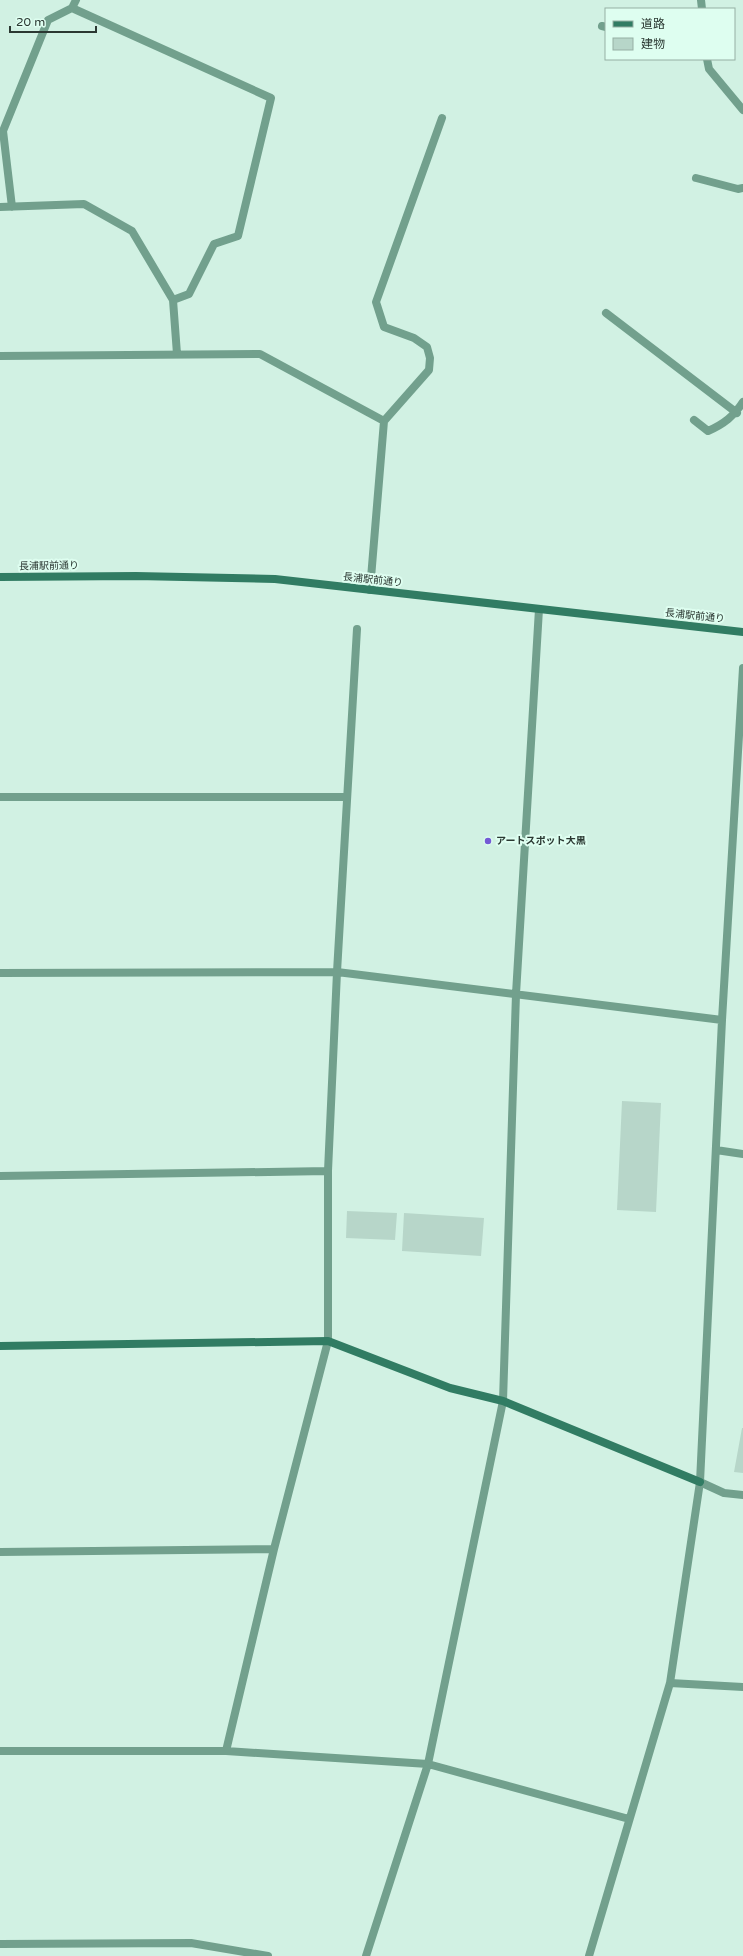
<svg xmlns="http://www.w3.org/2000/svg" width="743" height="1956" font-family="'Varela Round','Noto Sans JP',sans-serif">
	<rect width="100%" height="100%" fill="#d1f1e3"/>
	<path fill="#b7d6c9" d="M 622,1101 L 661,1103 L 656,1212 L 617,1210 Z
		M 347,1211 L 397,1213 L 395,1240 L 346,1238 Z
		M 404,1213 L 484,1218 L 481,1256 L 402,1251 Z
		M 742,1428 L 743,1428 L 743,1473 L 734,1472 Z"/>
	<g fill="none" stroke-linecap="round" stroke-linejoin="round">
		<path stroke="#72a08d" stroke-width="8" d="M 701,0 L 702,9
			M 72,8 L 271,98 L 238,236 L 214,244 L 189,294 L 173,300 L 177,354
			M 602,26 L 606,27
			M 707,59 L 709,69 L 743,110
			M 696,178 L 738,189 L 743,188
			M 0,207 L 84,204 L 132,231 L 173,300
			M 12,207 L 3,131 L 48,20 L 72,8 L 76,0
			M 606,313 L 737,413
			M 0,356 L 260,354 L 384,421 L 370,590
			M 694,420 L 708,431 C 724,424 734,416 743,402
			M 384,421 L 429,370 L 430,358 L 427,347 L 414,338 L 384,327 L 376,302 L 442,118
			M 0,797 L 347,797
			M 0,973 L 337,972 L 722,1020
			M 716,1150 L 743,1154
			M 0,1176 L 328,1171
			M 700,1482 L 724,1493 L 743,1495
			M 0,1552 L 274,1549
			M 670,1683 L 743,1687
			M 0,1751 L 226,1751 L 428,1764 L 629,1819
			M 226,1751 L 274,1549 L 328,1341 L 328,1171 L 337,972 L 357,629
			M 0,1944 L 191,1943 L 268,1956
			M 366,1956 L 428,1764 L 503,1401 L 516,994 L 539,609
			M 589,1956 L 670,1683 L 700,1482 L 722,1020 L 743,668"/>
		<path stroke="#317c63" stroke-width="8" d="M 0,577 L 136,576 L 275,579 L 743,632
			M 0,1346 L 328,1341 L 450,1388 L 503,1401 L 700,1482"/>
	</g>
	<circle fill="#745ad5" stroke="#defef0" stroke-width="1.5" cx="488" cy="841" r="4"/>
	<g text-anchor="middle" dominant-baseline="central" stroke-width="4" stroke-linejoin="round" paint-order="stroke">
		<g font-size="10" fill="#2b3832" stroke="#defef0">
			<text transform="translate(49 566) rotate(-1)">長浦駅前通り</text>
			<text transform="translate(373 580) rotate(6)">長浦駅前通り</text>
			<text transform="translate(695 616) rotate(6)">長浦駅前通り</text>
		</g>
		<g font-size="10" font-weight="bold" fill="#2b3832" stroke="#defef0" text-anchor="start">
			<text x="496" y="841">アートスポット大黒</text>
		</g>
	</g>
	<rect x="605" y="8" width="130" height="52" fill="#defef0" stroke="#96afa4"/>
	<rect x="613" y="21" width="20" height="6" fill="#317c63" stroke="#96afa4"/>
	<text x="641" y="28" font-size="12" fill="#2b3832">道路</text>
	<rect x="613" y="38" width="20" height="12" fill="#b7d6c9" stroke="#96afa4"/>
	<text x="641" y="48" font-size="12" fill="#2b3832">建物</text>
	<path d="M10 26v6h86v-6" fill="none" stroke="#2b3832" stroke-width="2"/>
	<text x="16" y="26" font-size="12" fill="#2b3832" stroke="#defef0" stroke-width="3" paint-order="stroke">20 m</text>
</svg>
